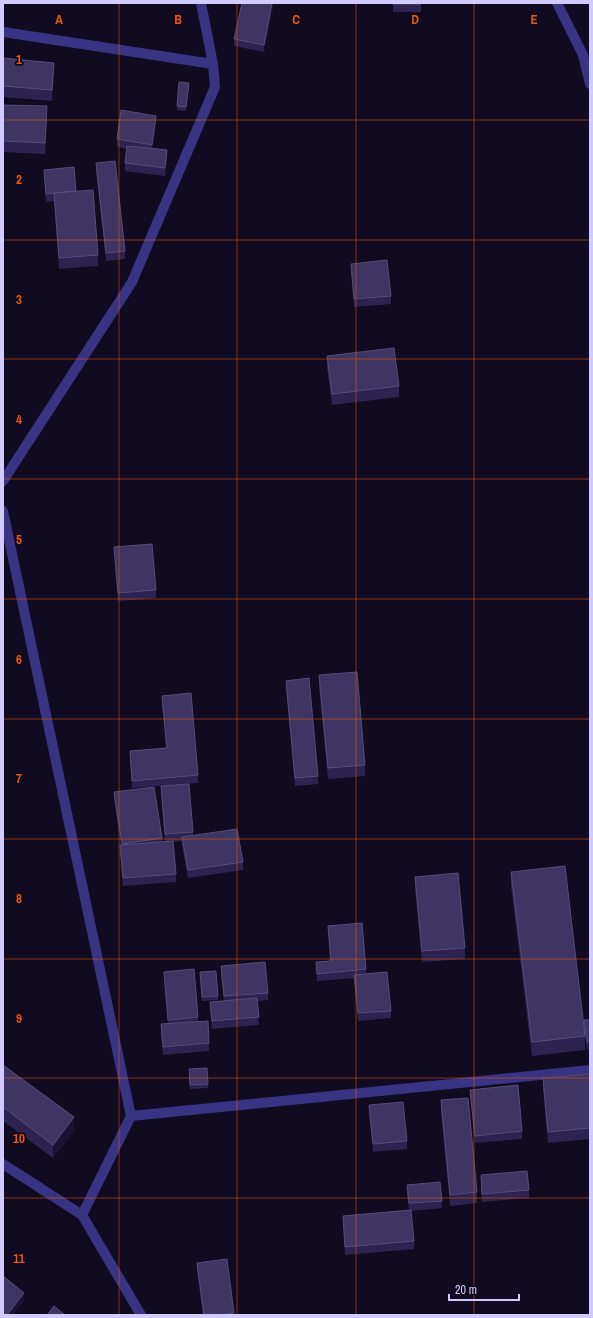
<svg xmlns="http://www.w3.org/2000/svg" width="593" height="1318" font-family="'Archivo Narrow',sans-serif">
	<rect width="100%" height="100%" fill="#100b20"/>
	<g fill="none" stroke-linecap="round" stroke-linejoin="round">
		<path stroke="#393383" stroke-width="10" d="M 557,3 L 583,55 L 590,84
			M 3,32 L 213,64
			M 3,481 L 132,282 L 215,87 L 213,64 L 201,3
			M 3,511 L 131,1116 L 82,1215 L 141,1315
			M 131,1116 L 590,1070
			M 3,1164 L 82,1215"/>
	</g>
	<path fill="#2d2350" d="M 273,3 L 273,7 L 264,52 L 234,46 L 234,39 Z
		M 393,3 L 421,3 L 421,12 L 393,12 Z
		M 3,58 L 54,74 L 52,101 L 3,97 Z
		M 189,87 L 186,111 L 177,110 L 177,106 Z
		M 3,105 L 47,118 L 45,154 L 3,152 Z
		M 156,124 L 152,149 L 167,158 L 165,176 L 125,171 L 125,163 L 127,149 L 117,147 L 117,139 Z
		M 96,163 L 125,251 L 125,259 L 106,261 L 96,171 Z
		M 44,170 L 76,191 L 98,255 L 98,266 L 59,269 L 54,201 L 46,202 L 44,178 Z
		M 351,264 L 391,296 L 391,304 L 354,307 L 351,271 Z
		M 327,356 L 399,386 L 399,397 L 332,405 L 327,367 Z
		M 114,547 L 156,590 L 156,598 L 118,601 L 114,555 Z
		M 319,675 L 365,765 L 365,776 L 328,779 L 319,686 Z
		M 286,681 L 318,776 L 318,784 L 295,786 L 286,688 Z
		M 162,696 L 198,775 L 198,783 L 132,788 L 130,759 L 130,751 L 166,749 L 162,703 Z
		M 161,786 L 193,832 L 193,835 L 243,862 L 243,870 L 188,878 L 182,845 L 182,841 L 173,842 L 176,874 L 176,882 L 123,886 L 120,853 L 120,845 L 121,845 L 114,800 L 114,792 L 162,838 L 162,842 L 165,842 L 161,794 Z
		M 511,872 L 585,1036 L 585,1050 L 532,1056 L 511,886 Z
		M 415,877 L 465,948 L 465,959 L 422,962 L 415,888 Z
		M 328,926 L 366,969 L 366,974 L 391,1011 L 391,1018 L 358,1021 L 354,978 L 317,981 L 316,962 L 330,961 L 328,933 Z
		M 221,966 L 268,993 L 268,1000 L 257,1001 L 259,1025 L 212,1029 L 210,1002 L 224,1001 L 221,974 Z
		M 164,972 L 198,1017 L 198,1021 L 209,1043 L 209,1051 L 163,1055 L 161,1032 L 161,1024 L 168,1024 L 164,980 Z
		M 200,972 L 218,996 L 218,1000 L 202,1001 Z
		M 584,1020 L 590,1020 L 590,1049 L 587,1049 L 584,1028 Z
		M 3,1065 L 74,1131 L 53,1158 L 3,1121 Z
		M 189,1073 L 208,1084 L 208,1088 L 190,1089 Z
		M 590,1074 L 590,1139 L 548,1143 L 543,1089 L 543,1078 Z
		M 470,1090 L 522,1131 L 522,1139 L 475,1143 L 470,1097 Z
		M 441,1100 L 477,1192 L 477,1203 L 450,1206 L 441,1111 Z
		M 369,1105 L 407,1141 L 407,1149 L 373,1152 L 369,1112 Z
		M 481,1175 L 529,1190 L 529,1198 L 482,1202 Z
		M 407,1185 L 442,1201 L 442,1208 L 411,1211 L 414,1241 L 414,1249 L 345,1255 L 343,1224 L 343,1216 L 409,1210 L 407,1193 Z
		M 197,1263 L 234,1313 L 234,1315 L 203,1315 L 197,1271 Z"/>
	<path fill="#1a1235" d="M 272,3 L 273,3 L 273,7 L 264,52 L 264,45 Z
		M 54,63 L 54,74 L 52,101 L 52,90 Z
		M 47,106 L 47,118 L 45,154 L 45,143 Z
		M 156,116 L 156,124 L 152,153 L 152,145 Z
		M 167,150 L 167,158 L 165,176 L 165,168 Z
		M 74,1117 L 74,1131 L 53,1158 L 53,1145 Z
		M 24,1293 L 24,1301 L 13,1315 L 7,1315 Z"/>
	<path fill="#3f3563" stroke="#564c7b" d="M 242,3 L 272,3 L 264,45 L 234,39 Z
		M 393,3 L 421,3 L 421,4 L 393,4 Z
		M 3,58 L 54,63 L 52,90 L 3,86 Z
		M 179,82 L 189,83 L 186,107 L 177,106 Z
		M 3,105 L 47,106 L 45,143 L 3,141 Z
		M 121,110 L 156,116 L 152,145 L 117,139 Z
		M 127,146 L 167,150 L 165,168 L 125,163 Z
		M 115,161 L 125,251 L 106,253 L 96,163 Z
		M 74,167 L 76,191 L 54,193 L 46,194 L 44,170 Z
		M 93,190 L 98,255 L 59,258 L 54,193 Z
		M 387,260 L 391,296 L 354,299 L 351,264 Z
		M 394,348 L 399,386 L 332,394 L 327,356 Z
		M 152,544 L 156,590 L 118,593 L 114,547 Z
		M 357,672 L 365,765 L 328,768 L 319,675 Z
		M 309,678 L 318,776 L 295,778 L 286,681 Z
		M 191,693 L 198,775 L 132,781 L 130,751 L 167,748 L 162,696 Z
		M 189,784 L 193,832 L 165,834 L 161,786 Z
		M 154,787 L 162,838 L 122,844 L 114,792 Z
		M 237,829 L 243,862 L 188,870 L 182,837 Z
		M 173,841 L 176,874 L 123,878 L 120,845 Z
		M 565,866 L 585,1036 L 532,1042 L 511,872 Z
		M 458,873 L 465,948 L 422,951 L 415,877 Z
		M 362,923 L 366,969 L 317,974 L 316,962 L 331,961 L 328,926 Z
		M 265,962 L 268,993 L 224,996 L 221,966 Z
		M 194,969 L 198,1017 L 168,1020 L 164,972 Z
		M 216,971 L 218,996 L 202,997 L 200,972 Z
		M 387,972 L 391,1011 L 358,1013 L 354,975 Z
		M 257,998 L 259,1017 L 212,1021 L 210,1002 Z
		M 584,1020 L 590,1020 L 590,1041 L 587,1042 Z
		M 208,1021 L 209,1043 L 163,1047 L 161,1024 Z
		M 3,1065 L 74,1117 L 53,1145 L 3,1107 Z
		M 207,1068 L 208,1084 L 190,1085 L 189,1069 Z
		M 590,1074 L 590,1128 L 548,1132 L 543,1078 Z
		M 518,1085 L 522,1131 L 475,1136 L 470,1090 Z
		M 468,1098 L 477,1192 L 450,1195 L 441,1100 Z
		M 403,1102 L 407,1141 L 373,1144 L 369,1105 Z
		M 527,1171 L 529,1190 L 482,1194 L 481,1175 Z
		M 440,1182 L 442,1201 L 409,1203 L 407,1185 Z
		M 411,1210 L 414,1241 L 345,1247 L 343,1216 Z
		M 227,1259 L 234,1313 L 221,1315 L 204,1315 L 197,1263 Z
		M 3,1276 L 24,1293 L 7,1315 L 3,1315 Z
		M 54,1306 L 65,1315 L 47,1315 Z"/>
	<path fill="none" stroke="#e8590c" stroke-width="1" stroke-opacity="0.55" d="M 119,3 L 119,1315M 237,3 L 237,1315M 356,3 L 356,1315M 474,3 L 474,1315M 3,120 L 590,120M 3,240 L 590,240M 3,359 L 590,359M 3,479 L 590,479M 3,599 L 590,599M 3,719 L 590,719M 3,839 L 590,839M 3,959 L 590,959M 3,1078 L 590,1078M 3,1198 L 590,1198"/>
	<g font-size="13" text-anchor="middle" font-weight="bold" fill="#e8590c" stroke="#100b20" stroke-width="3.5" stroke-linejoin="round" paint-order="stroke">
		<text x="59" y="24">A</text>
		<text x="178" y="24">B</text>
		<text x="296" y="24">C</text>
		<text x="415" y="24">D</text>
		<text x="534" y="24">E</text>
		<text x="19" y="64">1</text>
		<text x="19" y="184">2</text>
		<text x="19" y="304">3</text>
		<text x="19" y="424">4</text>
		<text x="19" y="544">5</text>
		<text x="19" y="664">6</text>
		<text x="19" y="783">7</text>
		<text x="19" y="903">8</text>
		<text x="19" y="1023">9</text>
		<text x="19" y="1143">10</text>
		<text x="19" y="1263">11</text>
	</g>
	<rect width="593" height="1318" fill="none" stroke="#d2cbff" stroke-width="8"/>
	<path d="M449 1294v6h70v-6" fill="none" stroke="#d2cbff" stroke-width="2"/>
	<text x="455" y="1294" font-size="12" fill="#d2cbff" stroke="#100b20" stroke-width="3" paint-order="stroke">20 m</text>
</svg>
